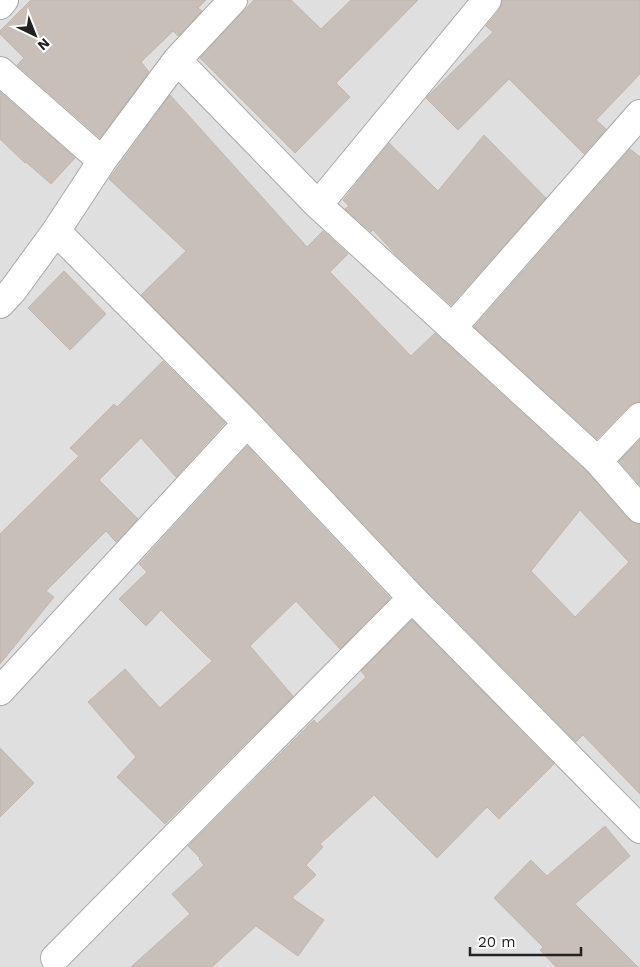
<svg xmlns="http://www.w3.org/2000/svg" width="640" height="967" font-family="'Work Sans',sans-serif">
	<rect width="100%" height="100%" fill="#f2efe9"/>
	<path fill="#e0dfdf" d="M 0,0 L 640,0 L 640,967 L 0,967 Z"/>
	<path fill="#c7bfb8" stroke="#c4b6ab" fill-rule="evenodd" d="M 31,0 L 206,0 L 198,8 L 202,11 L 178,36 L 173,31 L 141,62 L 149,72 L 100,138 L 17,65 L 24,58 L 0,34 L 0,31 Z
		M 254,0 L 291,0 L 321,29 L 351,0 L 418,0 L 336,83 L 350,97 L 295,153 L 200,58 Z
		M 502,0 L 640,0 L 640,74 L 596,120 L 606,129 L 584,154 L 509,79 L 458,130 L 426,98 L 493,32 L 486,26 L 499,10 Z
		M 0,92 L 75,158 L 51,184 L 26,162 L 25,163 L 0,139 Z
		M 170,95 L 307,247 L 323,231 L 348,254 L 330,272 L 411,356 L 435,333 L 587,472 L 628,519 L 635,524 L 640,524 L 640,794 L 583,735 L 576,742 L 423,587 L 258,412 L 141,295 L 186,251 L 109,179 ZM 580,510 L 629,562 L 575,617 L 531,571 Z
		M 484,135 L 546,198 L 451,305 L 396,255 L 373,230 L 371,232 L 345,209 L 349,206 L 343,200 L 389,143 L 438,191 Z
		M 630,149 L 640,157 L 640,402 L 635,402 L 629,406 L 597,439 L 474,327 Z
		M 64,271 L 106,314 L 70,350 L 28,308 Z
		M 163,361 L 225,423 L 176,477 L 141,438 L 99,480 L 138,519 L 116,542 L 106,531 L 46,591 L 54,597 L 0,664 L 0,534 L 79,456 L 70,448 L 114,404 L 117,407 Z
		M 640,440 L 640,485 L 619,461 Z
		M 247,446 L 390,598 L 340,649 L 296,601 L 250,646 L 293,696 L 165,824 L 117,777 L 136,757 L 88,702 L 125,669 L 160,708 L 212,661 L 161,610 L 146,626 L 119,599 L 147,572 L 139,564 Z
		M 412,620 L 554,764 L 499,819 L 487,807 L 437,858 L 374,795 L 320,844 L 323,847 L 306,865 L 316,875 L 292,898 L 324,920 L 298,956 L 256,926 L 212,967 L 131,967 L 190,914 L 172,894 L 204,865 L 199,859 L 200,858 L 188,846 L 314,720 L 317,724 L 366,677 L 361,671 Z
		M 0,748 L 34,783 L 0,817 Z
		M 605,826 L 630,856 L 575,904 L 638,967 L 556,967 L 540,950 L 543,947 L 494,898 L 531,860 L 547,876 Z"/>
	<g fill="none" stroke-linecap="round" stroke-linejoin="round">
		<g stroke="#a9a9a9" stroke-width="30">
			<path id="minor" d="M 233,0 L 177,60 L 102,161 L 56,231 L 247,423
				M 0,5 L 4,0
				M 177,60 L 318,205 L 487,0
				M 0,71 L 102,161
				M 318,205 L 598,461 L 640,509
				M 0,304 L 13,290 L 56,231
				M 452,328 L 640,114
				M 598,461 L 640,417
				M 0,691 L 247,423 L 412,598 L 640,829
				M 55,958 L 412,598"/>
		</g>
		<use href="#minor" stroke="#fff" stroke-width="28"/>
	</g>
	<g transform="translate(35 35) rotate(137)" stroke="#ffffff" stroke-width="4" paint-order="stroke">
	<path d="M0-4L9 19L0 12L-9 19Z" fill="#222222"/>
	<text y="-8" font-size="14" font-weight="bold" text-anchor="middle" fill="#222222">N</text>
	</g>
	<path d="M470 947v8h111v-8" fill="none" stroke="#222222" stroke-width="2.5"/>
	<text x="478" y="947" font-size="15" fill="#222222" stroke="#ffffff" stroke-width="4" paint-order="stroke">20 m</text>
</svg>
